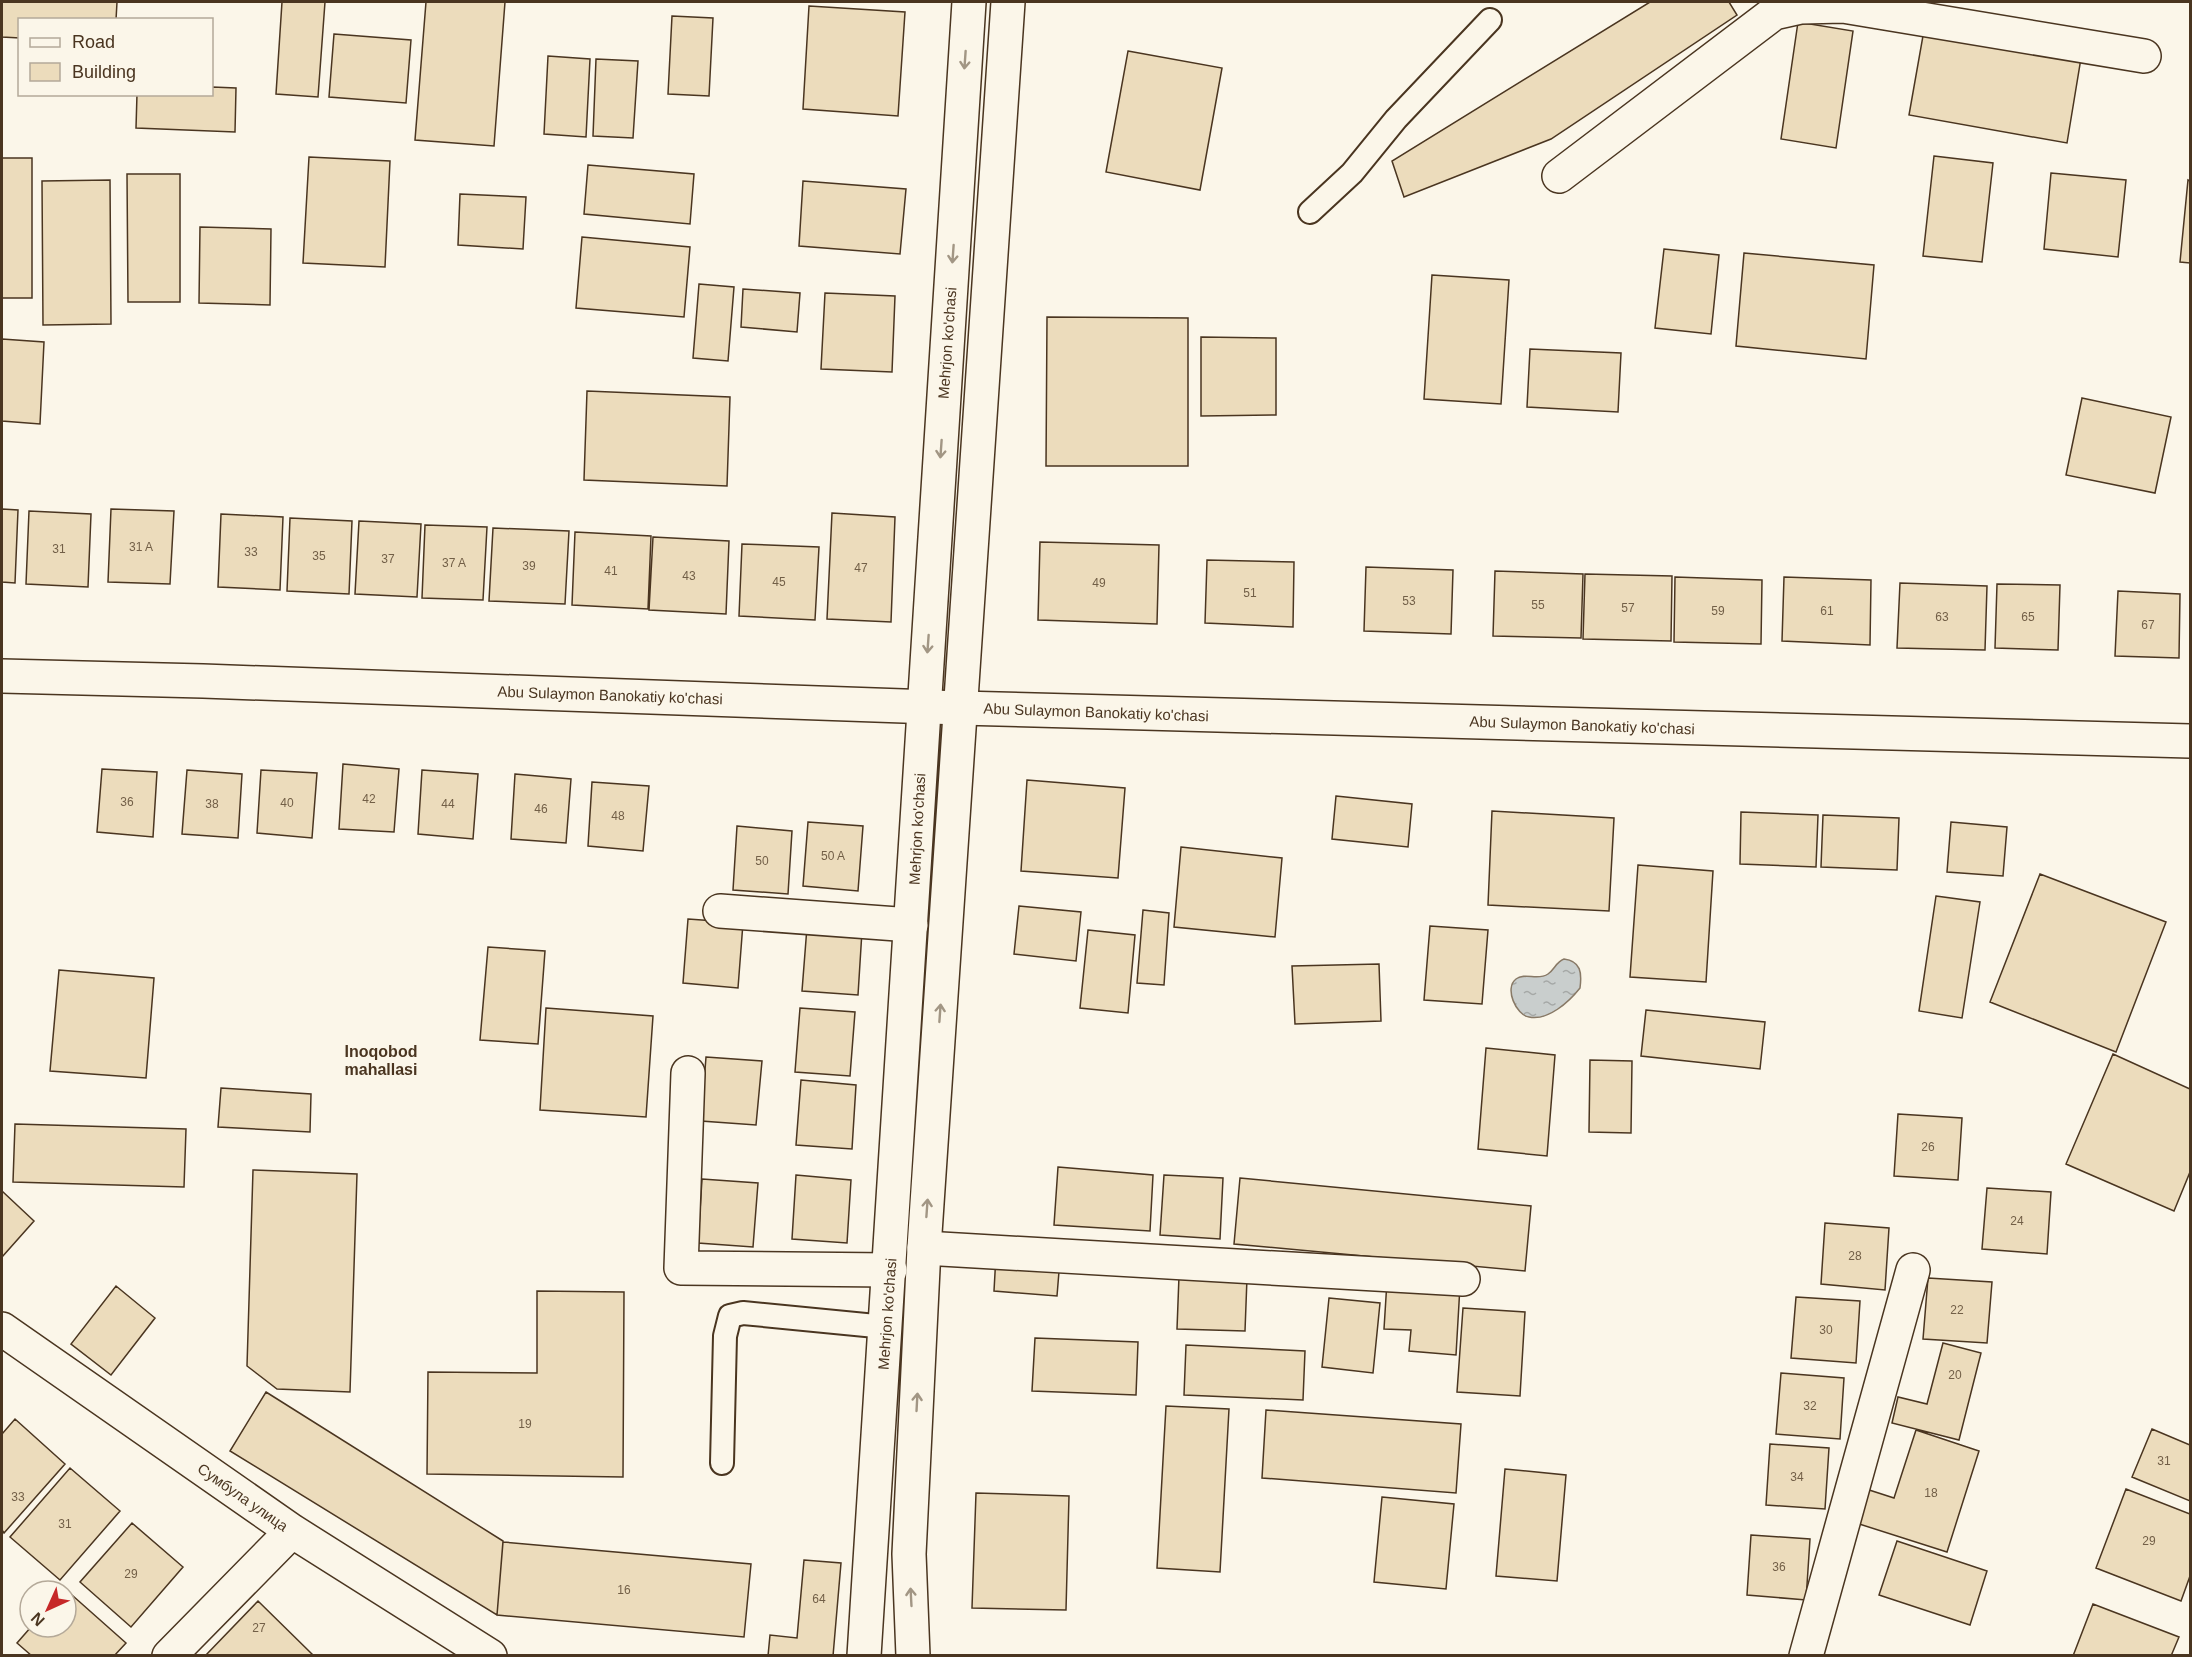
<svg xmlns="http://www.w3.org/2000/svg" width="2192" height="1657" font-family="Helvetica,sans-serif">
	<defs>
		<pattern id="water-ripples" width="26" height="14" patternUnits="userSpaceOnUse" patternTransform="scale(1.5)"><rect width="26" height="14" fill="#c9cecd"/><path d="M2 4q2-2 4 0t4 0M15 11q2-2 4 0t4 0" fill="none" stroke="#a5a8a6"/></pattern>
	</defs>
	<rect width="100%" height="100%" fill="#fbf6e9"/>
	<path fill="url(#water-ripples)" stroke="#887966" stroke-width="1.5" d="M 1564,959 C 1581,961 1582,973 1580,988 C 1569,1002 1548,1021 1529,1017 C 1516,1015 1504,988 1516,979 C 1525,972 1538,981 1548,974 C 1555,969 1556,962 1564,959 Z"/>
	<path fill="#ecdcbc" stroke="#4a3520" stroke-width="1.5" d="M 2,2 L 117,2 L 116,20 L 20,20 L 20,38 L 2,37 Z
		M 282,2 L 325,2 L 318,97 L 276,94 Z
		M 426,2 L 505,2 L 494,146 L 415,140 Z
		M 1650,2 L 1729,2 L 1737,15 L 1551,139 L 1404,197 L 1392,161 Z
		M 809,6 L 905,12 L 898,116 L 803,109 Z
		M 672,16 L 713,18 L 709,96 L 668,94 Z
		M 1798,22 L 1853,31 L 1836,148 L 1781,139 Z
		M 1924,30 L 2081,58 L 2067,143 L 1909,115 Z
		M 334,34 L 411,40 L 406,103 L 329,97 Z
		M 1128,51 L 1222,68 L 1200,190 L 1106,172 Z
		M 548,56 L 590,59 L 586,137 L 544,134 Z
		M 596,59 L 638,61 L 633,138 L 593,136 Z
		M 212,87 L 236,88 L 235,132 L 136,128 L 137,94 L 212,94 Z
		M 1934,156 L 1993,163 L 1982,262 L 1923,256 Z
		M 309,157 L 390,161 L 385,267 L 303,263 Z
		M 2,158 L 32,158 L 32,298 L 2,298 Z
		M 588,165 L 694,174 L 690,224 L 584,214 Z
		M 2051,173 L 2126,180 L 2118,257 L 2044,249 Z
		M 127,174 L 180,174 L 180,302 L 128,302 Z
		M 110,180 L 111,324 L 43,325 L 42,181 Z
		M 2188,180 L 2190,181 L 2190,263 L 2180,262 Z
		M 803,181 L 906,189 L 900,254 L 799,246 Z
		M 460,194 L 526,197 L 523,249 L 458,245 Z
		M 200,227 L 271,229 L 270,305 L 199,303 Z
		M 582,237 L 690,247 L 684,317 L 576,308 Z
		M 1664,249 L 1719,255 L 1711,334 L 1655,328 Z
		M 1744,253 L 1874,265 L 1866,359 L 1736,346 Z
		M 1432,275 L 1509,280 L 1501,404 L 1424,399 Z
		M 699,284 L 734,287 L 728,361 L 693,358 Z
		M 743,289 L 800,293 L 797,332 L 741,327 Z
		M 825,293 L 895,296 L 892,372 L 821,369 Z
		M 1047,317 L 1188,318 L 1188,466 L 1046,466 Z
		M 1201,337 L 1276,338 L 1276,415 L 1201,416 Z
		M 2,339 L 44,342 L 40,424 L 2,421 Z
		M 1530,349 L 1621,353 L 1618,412 L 1527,407 Z
		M 587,391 L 730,397 L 727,486 L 584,480 Z
		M 2082,398 L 2171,417 L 2155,493 L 2066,475 Z
		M 2,509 L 18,510 L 15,583 L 2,582 Z
		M 111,509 L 174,511 L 170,584 L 108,582 Z
		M 29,511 L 91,514 L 88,587 L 26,584 Z
		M 832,513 L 895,517 L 891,622 L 827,619 Z
		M 221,514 L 283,517 L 280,590 L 218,587 Z
		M 290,518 L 352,521 L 349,594 L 287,591 Z
		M 359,521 L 421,524 L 417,597 L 355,594 Z
		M 425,525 L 487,527 L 483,600 L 422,598 Z
		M 493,528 L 569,531 L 565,604 L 489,601 Z
		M 575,532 L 651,536 L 648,609 L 572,605 Z
		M 653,537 L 729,541 L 726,614 L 649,610 Z
		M 1040,542 L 1159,545 L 1157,624 L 1038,620 Z
		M 742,544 L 819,547 L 815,620 L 739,616 Z
		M 1207,560 L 1294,562 L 1293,627 L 1205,623 Z
		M 1366,567 L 1453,570 L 1451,634 L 1364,631 Z
		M 1495,571 L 1583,574 L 1581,638 L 1493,636 Z
		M 1585,574 L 1672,576 L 1671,641 L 1583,639 Z
		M 1675,577 L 1762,580 L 1761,644 L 1674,642 Z
		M 1784,577 L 1871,580 L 1870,645 L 1782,641 Z
		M 1900,583 L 1987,586 L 1985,650 L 1897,648 Z
		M 1997,584 L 2060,585 L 2058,650 L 1995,648 Z
		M 2118,591 L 2180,594 L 2179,658 L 2115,656 Z
		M 343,764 L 399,769 L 394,832 L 339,829 Z
		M 102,769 L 157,772 L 153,837 L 97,832 Z
		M 187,770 L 242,774 L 238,838 L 182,834 Z
		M 261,770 L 317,773 L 312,838 L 257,833 Z
		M 422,770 L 478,774 L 473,839 L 418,834 Z
		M 515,774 L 571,779 L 566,843 L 511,839 Z
		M 1027,780 L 1125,788 L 1118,878 L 1021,871 Z
		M 592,782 L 649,786 L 643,851 L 588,846 Z
		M 1336,796 L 1412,804 L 1408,847 L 1332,839 Z
		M 1492,811 L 1614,818 L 1609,911 L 1488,905 Z
		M 1741,812 L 1818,815 L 1816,867 L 1740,864 Z
		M 1823,815 L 1899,818 L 1897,870 L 1821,867 Z
		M 808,822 L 863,826 L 858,891 L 803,886 Z
		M 1951,822 L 2007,827 L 2003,876 L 1947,872 Z
		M 737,826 L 792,831 L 788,894 L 733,890 Z
		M 1181,847 L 1282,858 L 1275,937 L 1174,927 Z
		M 1638,865 L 1713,871 L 1706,982 L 1630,977 Z
		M 2040,874 L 2166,922 L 2116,1052 L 1990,1002 Z
		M 1936,896 L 1980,902 L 1962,1018 L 1919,1011 Z
		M 1019,906 L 1081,912 L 1076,961 L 1014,954 Z
		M 1143,910 L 1169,913 L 1164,985 L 1137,983 Z
		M 688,919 L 743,923 L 738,988 L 683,983 Z
		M 1430,926 L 1488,930 L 1482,1004 L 1424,1000 Z
		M 807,927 L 862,931 L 858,995 L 802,991 Z
		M 1088,930 L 1135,935 L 1128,1013 L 1080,1008 Z
		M 488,947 L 545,951 L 538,1044 L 480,1040 Z
		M 1379,964 L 1381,1021 L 1295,1024 L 1292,966 Z
		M 59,970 L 154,978 L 146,1078 L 50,1071 Z
		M 546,1008 L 653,1016 L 646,1117 L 540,1110 Z
		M 800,1008 L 855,1012 L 850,1076 L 795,1072 Z
		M 1646,1010 L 1765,1022 L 1760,1069 L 1641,1056 Z
		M 1486,1048 L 1555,1055 L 1547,1156 L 1478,1149 Z
		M 2113,1054 L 2190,1089 L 2190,1172 L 2174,1211 L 2066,1164 Z
		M 706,1057 L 762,1061 L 756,1125 L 701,1121 Z
		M 1590,1060 L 1632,1061 L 1631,1133 L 1589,1132 Z
		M 801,1080 L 856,1085 L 852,1149 L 796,1145 Z
		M 221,1088 L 311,1094 L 310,1132 L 218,1127 Z
		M 1898,1114 L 1962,1118 L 1958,1180 L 1894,1176 Z
		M 15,1124 L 186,1129 L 184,1187 L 13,1182 Z
		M 1058,1167 L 1153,1175 L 1150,1231 L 1054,1225 Z
		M 253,1170 L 357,1174 L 350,1392 L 277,1389 L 247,1366 Z
		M 796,1175 L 851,1180 L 847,1243 L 792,1239 Z
		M 1164,1175 L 1223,1178 L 1220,1239 L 1160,1235 Z
		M 1240,1178 L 1531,1206 L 1525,1271 L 1234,1244 Z
		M 702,1179 L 758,1183 L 753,1247 L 698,1243 Z
		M 1987,1188 L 2051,1192 L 2047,1254 L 1982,1249 Z
		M 2,1191 L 34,1221 L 2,1257 Z
		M 1825,1223 L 1889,1228 L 1885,1290 L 1821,1284 Z
		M 996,1255 L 1060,1259 L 1057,1296 L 994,1291 Z
		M 1179,1276 L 1247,1278 L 1245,1331 L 1177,1329 Z
		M 1928,1278 L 1992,1282 L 1987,1343 L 1923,1339 Z
		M 1387,1281 L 1460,1286 L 1456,1355 L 1409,1351 L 1411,1330 L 1384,1329 Z
		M 116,1286 L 155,1318 L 111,1375 L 71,1344 Z
		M 537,1291 L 624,1292 L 623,1477 L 427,1474 L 428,1372 L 537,1373 Z
		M 1796,1297 L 1860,1301 L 1856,1363 L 1791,1358 Z
		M 1329,1298 L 1380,1303 L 1373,1373 L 1322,1367 Z
		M 1463,1308 L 1525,1312 L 1520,1396 L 1457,1392 Z
		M 1035,1338 L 1138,1342 L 1136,1395 L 1032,1391 Z
		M 1943,1343 L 1981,1353 L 1959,1440 L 1892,1423 L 1898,1397 L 1927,1404 Z
		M 1186,1345 L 1305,1351 L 1303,1400 L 1184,1395 Z
		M 1781,1373 L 1844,1378 L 1840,1439 L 1776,1434 Z
		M 266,1392 L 503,1541 L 497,1615 L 230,1451 Z
		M 1166,1406 L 1229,1409 L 1220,1572 L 1157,1568 Z
		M 1266,1410 L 1461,1424 L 1456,1493 L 1262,1478 Z
		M 15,1419 L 65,1464 L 4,1533 L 2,1530 L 2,1434 Z
		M 2152,1429 L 2190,1445 L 2190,1501 L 2132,1477 Z
		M 1916,1430 L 1979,1451 L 1947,1552 L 1853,1522 L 1863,1488 L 1894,1498 Z
		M 1770,1444 L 1829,1448 L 1825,1509 L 1766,1505 Z
		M 70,1468 L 120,1511 L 60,1580 L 10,1537 Z
		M 1505,1469 L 1566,1475 L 1557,1581 L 1496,1576 Z
		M 2126,1489 L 2190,1514 L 2190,1576 L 2181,1601 L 2096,1568 Z
		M 976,1493 L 1069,1496 L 1066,1610 L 972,1608 Z
		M 1382,1497 L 1454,1504 L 1446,1589 L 1374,1582 Z
		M 132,1523 L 183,1567 L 131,1627 L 80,1582 Z
		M 1751,1535 L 1810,1539 L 1806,1600 L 1747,1595 Z
		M 1897,1541 L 1987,1571 L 1970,1625 L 1879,1595 Z
		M 503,1542 L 751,1564 L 744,1637 L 497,1615 Z
		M 804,1560 L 841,1563 L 833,1656 L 768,1656 L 770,1635 L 797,1638 Z
		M 64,1588 L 126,1643 L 114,1656 L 32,1656 L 17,1643 L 31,1627 L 66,1627 L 66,1591 L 62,1591 Z
		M 258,1601 L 314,1656 L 205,1656 Z
		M 2093,1604 L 2179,1637 L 2171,1656 L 2073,1656 Z"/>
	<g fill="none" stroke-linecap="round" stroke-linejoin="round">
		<g stroke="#4a3520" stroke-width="26">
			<path id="service" d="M 1310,212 L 1352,173 L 1396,119 L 1490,20
				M 722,1463 L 725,1336 L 730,1316 L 743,1313 L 886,1327"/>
		</g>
		<g stroke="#4a3520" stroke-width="36">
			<path id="minor" d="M 1559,176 L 1774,13 L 1801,7 L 1843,6 L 2144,56
				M 2,676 L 203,681 L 960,708
				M 720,911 L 911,925
				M 688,1073 L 681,1268 L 890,1270
				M 924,1248 L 1463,1279
				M 2,1329 L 292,1531 L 490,1656
				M 169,1656 L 292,1531
				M 1806,1656 L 1913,1270"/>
		</g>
		<g stroke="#4a3520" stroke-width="36">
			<path id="tertiary" d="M 960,708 L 2190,741"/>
		</g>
		<g stroke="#4a3520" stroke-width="36">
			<path id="secondary" d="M 864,1656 L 969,2
				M 913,1656 L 909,1554 L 924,1248 L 1008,2"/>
		</g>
		<use href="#service" stroke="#fbf6e9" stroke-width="22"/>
		<use href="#minor" stroke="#fbf6e9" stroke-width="33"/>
		<use href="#tertiary" stroke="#fbf6e9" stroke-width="33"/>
		<use href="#secondary" stroke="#fbf6e9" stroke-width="33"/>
	</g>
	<defs><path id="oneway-shaft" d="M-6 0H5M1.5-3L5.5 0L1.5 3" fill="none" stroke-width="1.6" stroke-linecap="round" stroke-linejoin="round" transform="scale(1.5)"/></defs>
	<g stroke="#a29684">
		<use href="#oneway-shaft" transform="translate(965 60) rotate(94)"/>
		<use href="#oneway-shaft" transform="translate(953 254) rotate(94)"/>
		<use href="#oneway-shaft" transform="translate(941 449) rotate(94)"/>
		<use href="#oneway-shaft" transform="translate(928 644) rotate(94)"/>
		<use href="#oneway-shaft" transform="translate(940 1013) rotate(-86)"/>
		<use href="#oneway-shaft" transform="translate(927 1208) rotate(-86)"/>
		<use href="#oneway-shaft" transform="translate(917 1402) rotate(-87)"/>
		<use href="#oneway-shaft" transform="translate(911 1597) rotate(-93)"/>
	</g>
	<g text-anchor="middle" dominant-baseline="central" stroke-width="4.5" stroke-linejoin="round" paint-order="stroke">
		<g font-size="12" fill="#725f47">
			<text x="141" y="547">31 A</text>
			<text x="59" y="549">31</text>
			<text x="251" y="552">33</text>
			<text x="319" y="556">35</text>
			<text x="388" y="559">37</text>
			<text x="454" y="563">37 A</text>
			<text x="529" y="566">39</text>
			<text x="861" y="568">47</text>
			<text x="611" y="571">41</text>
			<text x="689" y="576">43</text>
			<text x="779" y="582">45</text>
			<text x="1099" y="583">49</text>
			<text x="1250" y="593">51</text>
			<text x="1409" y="601">53</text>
			<text x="1538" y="605">55</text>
			<text x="1628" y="608">57</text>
			<text x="1718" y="611">59</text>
			<text x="1827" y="611">61</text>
			<text x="1942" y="617">63</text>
			<text x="2028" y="617">65</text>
			<text x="2148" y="625">67</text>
			<text x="369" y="799">42</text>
			<text x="127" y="802">36</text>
			<text x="287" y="803">40</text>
			<text x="212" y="804">38</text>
			<text x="448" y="804">44</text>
			<text x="541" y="809">46</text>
			<text x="618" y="816">48</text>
			<text x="833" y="856">50 A</text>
			<text x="762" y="861">50</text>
			<text x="1928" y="1147">26</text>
			<text x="2017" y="1221">24</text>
			<text x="1855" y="1256">28</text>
			<text x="1957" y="1310">22</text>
			<text x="1826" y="1330">30</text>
			<text x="1955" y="1375">20</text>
			<text x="1810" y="1406">32</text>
			<text x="525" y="1424">19</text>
			<text x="2164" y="1461">31</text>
			<text x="1797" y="1477">34</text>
			<text x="1931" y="1493">18</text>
			<text x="18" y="1497">33</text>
			<text x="65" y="1524">31</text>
			<text x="2149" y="1541">29</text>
			<text x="1779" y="1567">36</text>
			<text x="131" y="1574">29</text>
			<text x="624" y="1590">16</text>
			<text x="819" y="1599">64</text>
			<text x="259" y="1628">27</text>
		</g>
		<g font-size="15" fill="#4a3520" stroke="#fbf6e9">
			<text transform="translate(947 343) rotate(-86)">Mehrjon ko'chasi</text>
			<text transform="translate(610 695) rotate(2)">Abu Sulaymon Banokatiy ko'chasi</text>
			<text transform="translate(1096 712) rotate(2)">Abu Sulaymon Banokatiy ko'chasi</text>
			<text transform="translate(1582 725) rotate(2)">Abu Sulaymon Banokatiy ko'chasi</text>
			<text transform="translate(917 829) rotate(-87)">Mehrjon ko'chasi</text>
			<text transform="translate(887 1314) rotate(-86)">Mehrjon ko'chasi</text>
			<text transform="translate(243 1497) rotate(35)">Сумбула улица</text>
		</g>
		<g font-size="16" font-weight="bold" fill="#4a3520" stroke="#fbf6e9">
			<text x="381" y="1051">Inoqobod<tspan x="381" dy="18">mahallasi</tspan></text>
		</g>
	</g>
	<rect width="2192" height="1657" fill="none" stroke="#4a3520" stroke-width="6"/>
	<rect x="18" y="18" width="195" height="78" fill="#fbf6e9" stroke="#b4a999" stroke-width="1.5"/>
	<rect x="30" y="38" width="30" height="9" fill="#fbf6e9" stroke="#b4a999" stroke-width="1.5"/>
	<text x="72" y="48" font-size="18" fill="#4a3520">Road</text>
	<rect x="30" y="63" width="30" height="18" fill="#ecdcbc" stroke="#b4a999" stroke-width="1.5"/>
	<text x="72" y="78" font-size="18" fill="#4a3520">Building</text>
	<g transform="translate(48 1609) rotate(225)"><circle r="28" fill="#fbf6e9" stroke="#b4a999" stroke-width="1.5"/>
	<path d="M0-4.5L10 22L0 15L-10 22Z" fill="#c62828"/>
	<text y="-9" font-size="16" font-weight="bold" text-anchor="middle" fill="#4a3520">N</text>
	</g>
</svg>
